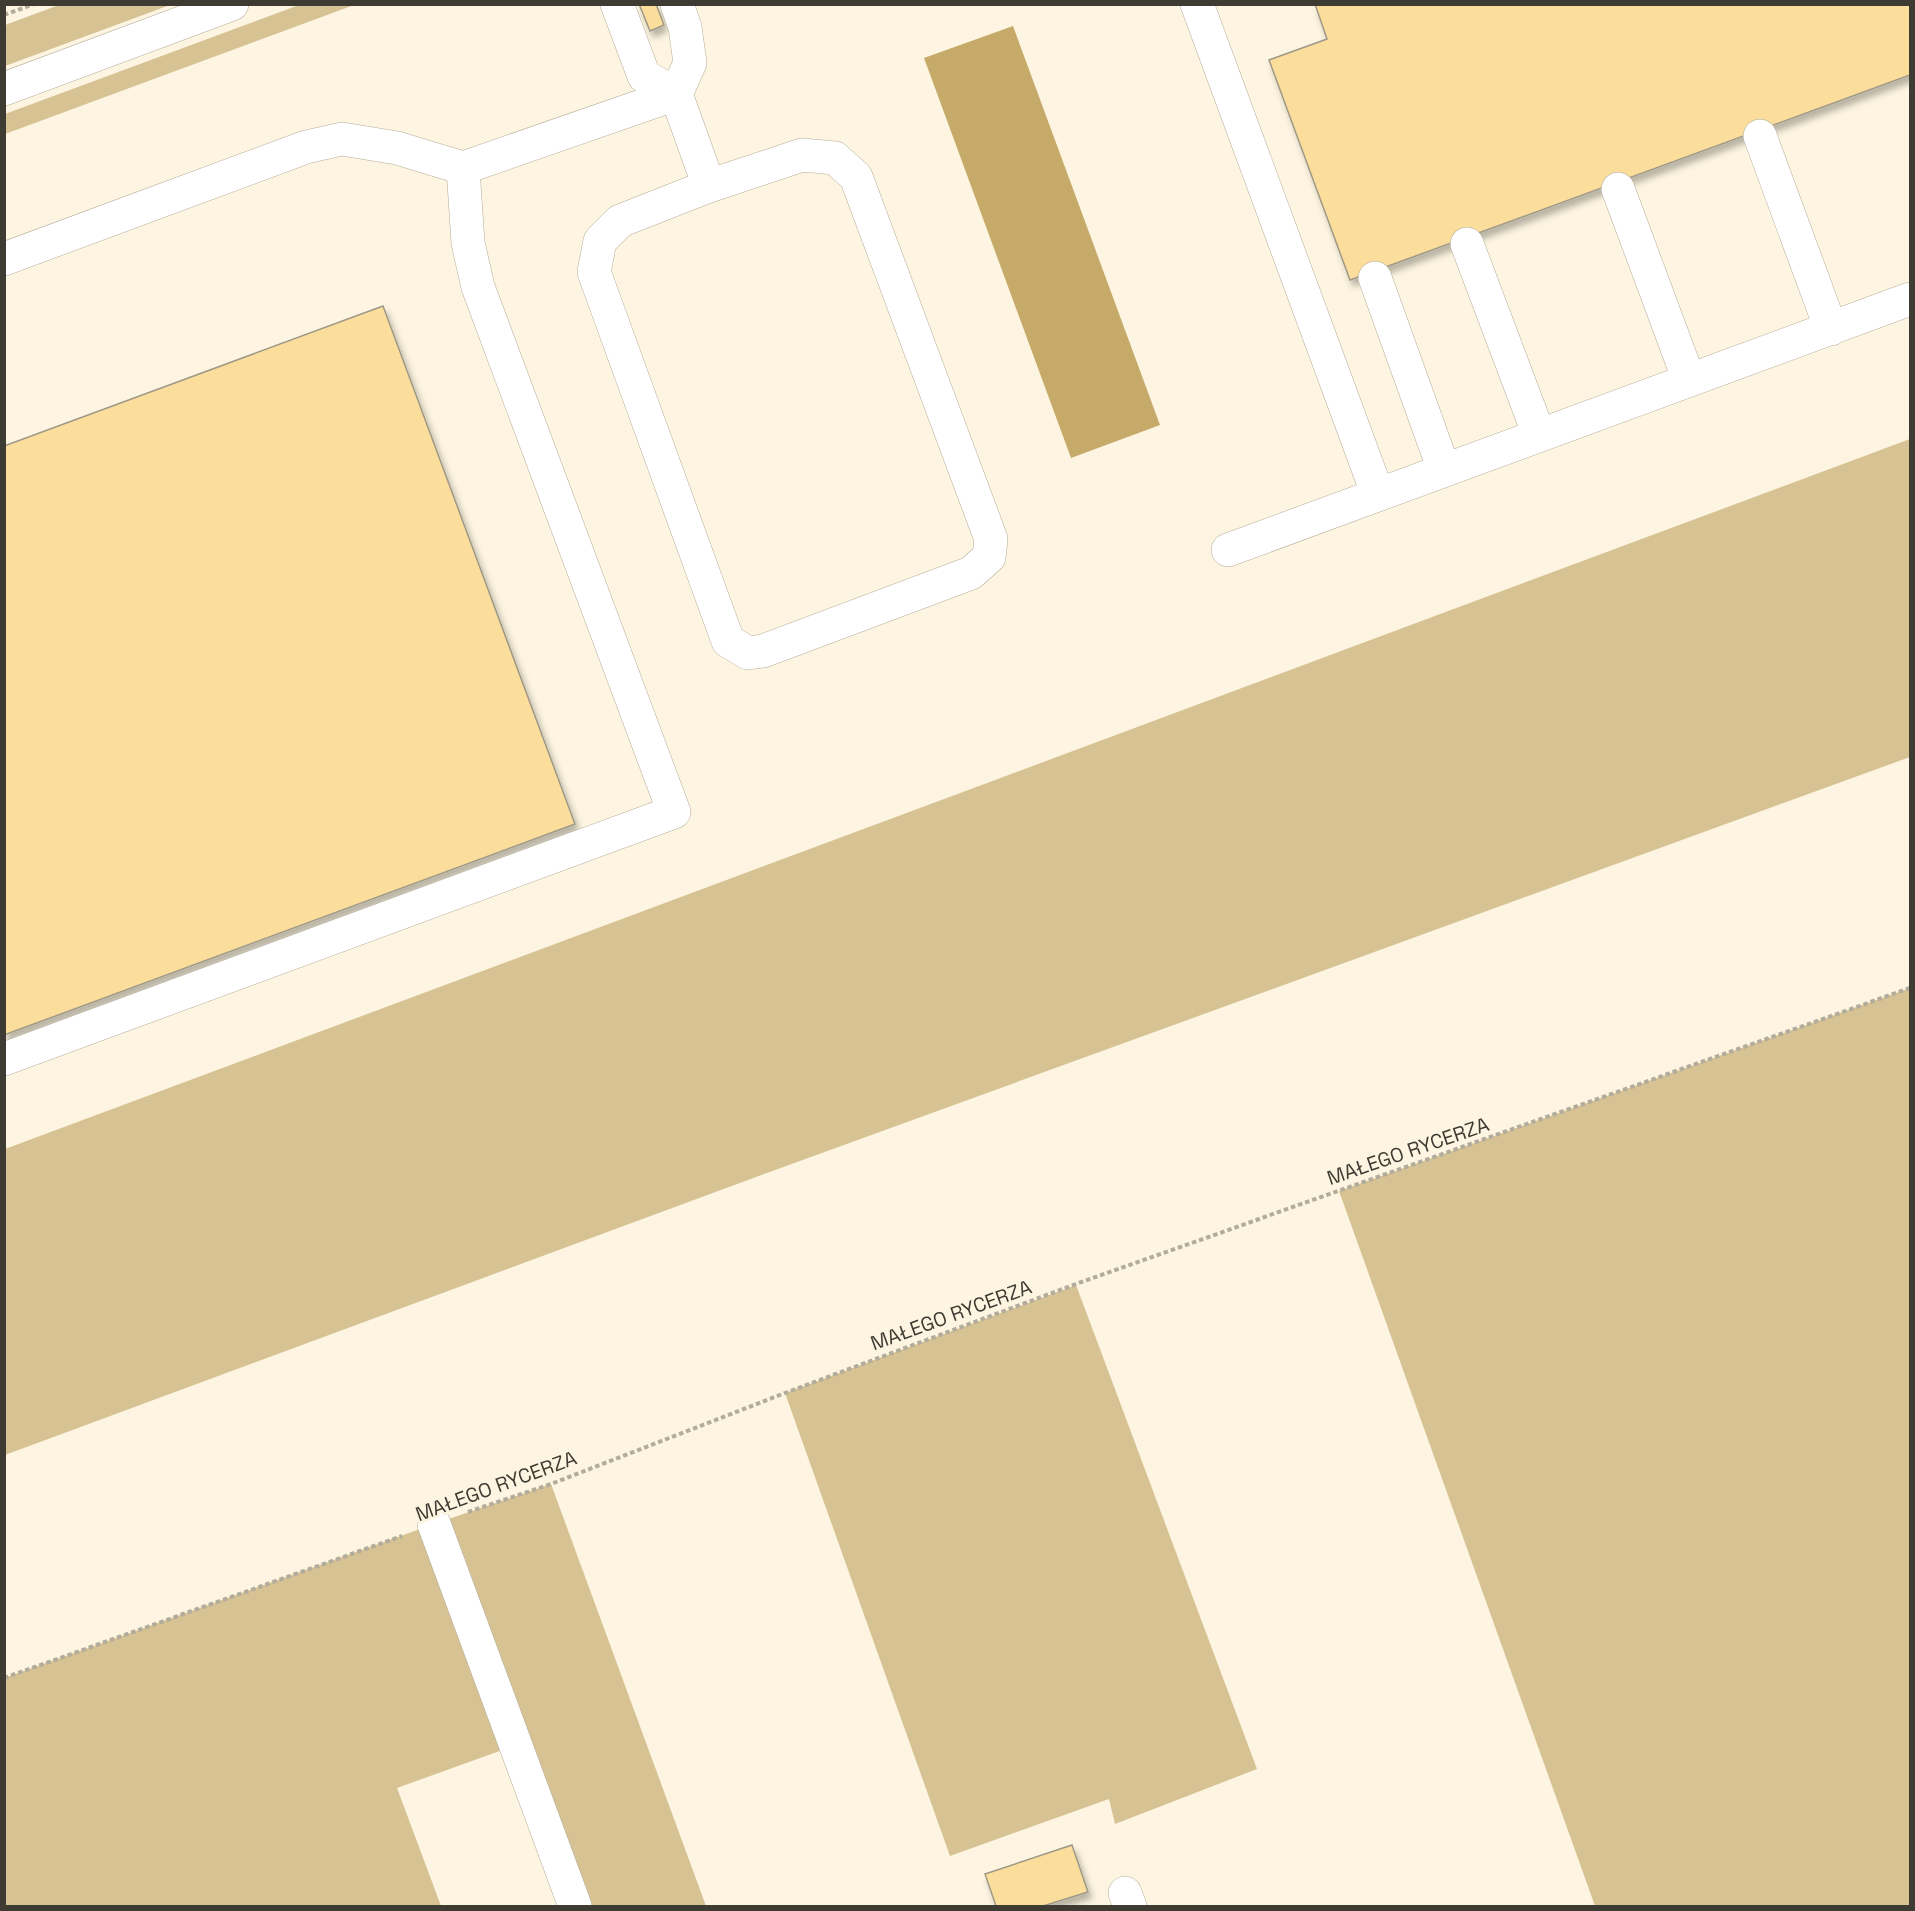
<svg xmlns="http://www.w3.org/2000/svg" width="1915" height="1911" font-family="'Space Grotesk',sans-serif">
	<defs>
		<filter id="shadow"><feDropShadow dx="3.5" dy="6" stdDeviation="3" flood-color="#0004"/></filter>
	</defs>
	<rect width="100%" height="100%" fill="#fdf5e1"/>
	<path fill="#d6c293" d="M 59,5 L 59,4 L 170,5 L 5,66 L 5,25 Z
		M 299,5 L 354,5 L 5,134 L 5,114 Z
		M 1910,439 L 1910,757 L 756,1177 L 5,1455 L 5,1149 Z
		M 1910,988 L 1910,1906 L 1595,1906 L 1339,1191 Z
		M 1076,1285 L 1257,1769 L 1115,1824 L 1109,1799 L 950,1856 L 785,1393 Z
		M 551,1484 L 706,1906 L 575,1906 L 516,1745 L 397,1788 L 441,1906 L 5,1906 L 4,1678 L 434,1524 Z"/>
	<path fill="#c5aa69" d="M 1013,26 L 1160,425 L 1071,458 L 924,58 Z"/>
	<path fill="#fbde9c" stroke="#9f9886" stroke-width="1.5" filter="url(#shadow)" d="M 639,4 L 656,4 L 664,25 L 650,31 Z
		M 1315,4 L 1910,4 L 1910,75 L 1350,280 L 1269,60 L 1327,39 Z
		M 383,306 L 575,824 L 4,1035 L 4,446 Z
		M 1072,1845 L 1088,1892 L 1043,1906 L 996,1906 L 985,1874 Z"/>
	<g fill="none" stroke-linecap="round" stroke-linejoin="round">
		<g stroke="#b5ad9b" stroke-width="34">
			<path id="minor" d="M 617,4 L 644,76 L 676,94 L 709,186 L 620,221 L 600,241 L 594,272 L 728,641 L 748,653 L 763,651 L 971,573 L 989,557 L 991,539 L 856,177 L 835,158 L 802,155 L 709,186
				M 1197,4 L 1378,495
				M 4,89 L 232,4
				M 1760,136 L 1831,329
				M 1618,189 L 1689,380
				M 1467,244 L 1539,435
				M 4,259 L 306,147 L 342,139 L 397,148 L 463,168 L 676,94 L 690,63 L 685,27 L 677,4
				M 1375,278 L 1444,470
				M 1228,550 L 1910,299
				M 4,1059 L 674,812 L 478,287 L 468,243 L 463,168
				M 434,1524 L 575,1906
				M 1125,1893 L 1130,1906"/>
		</g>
		<path stroke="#b2ac9c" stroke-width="4" stroke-dasharray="4.5 3" stroke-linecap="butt" d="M 4,15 L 34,4
			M 468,1512 L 551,1484 L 785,1393 L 1076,1284 L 1910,988
			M 4,1678 L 402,1536"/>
		<use href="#minor" stroke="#fff" stroke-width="33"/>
	</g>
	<g text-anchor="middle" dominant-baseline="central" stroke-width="6" stroke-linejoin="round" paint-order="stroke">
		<g font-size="20" fill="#3e3b33" stroke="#fdf5e1">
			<text transform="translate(1408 1151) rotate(-19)">MAŁEGO RYCERZA</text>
			<text transform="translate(951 1315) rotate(-20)">MAŁEGO RYCERZA</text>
			<text transform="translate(496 1486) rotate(-20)">MAŁEGO RYCERZA</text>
		</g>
	</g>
	<rect width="1915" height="1911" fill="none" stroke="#3e3b33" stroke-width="12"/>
</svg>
